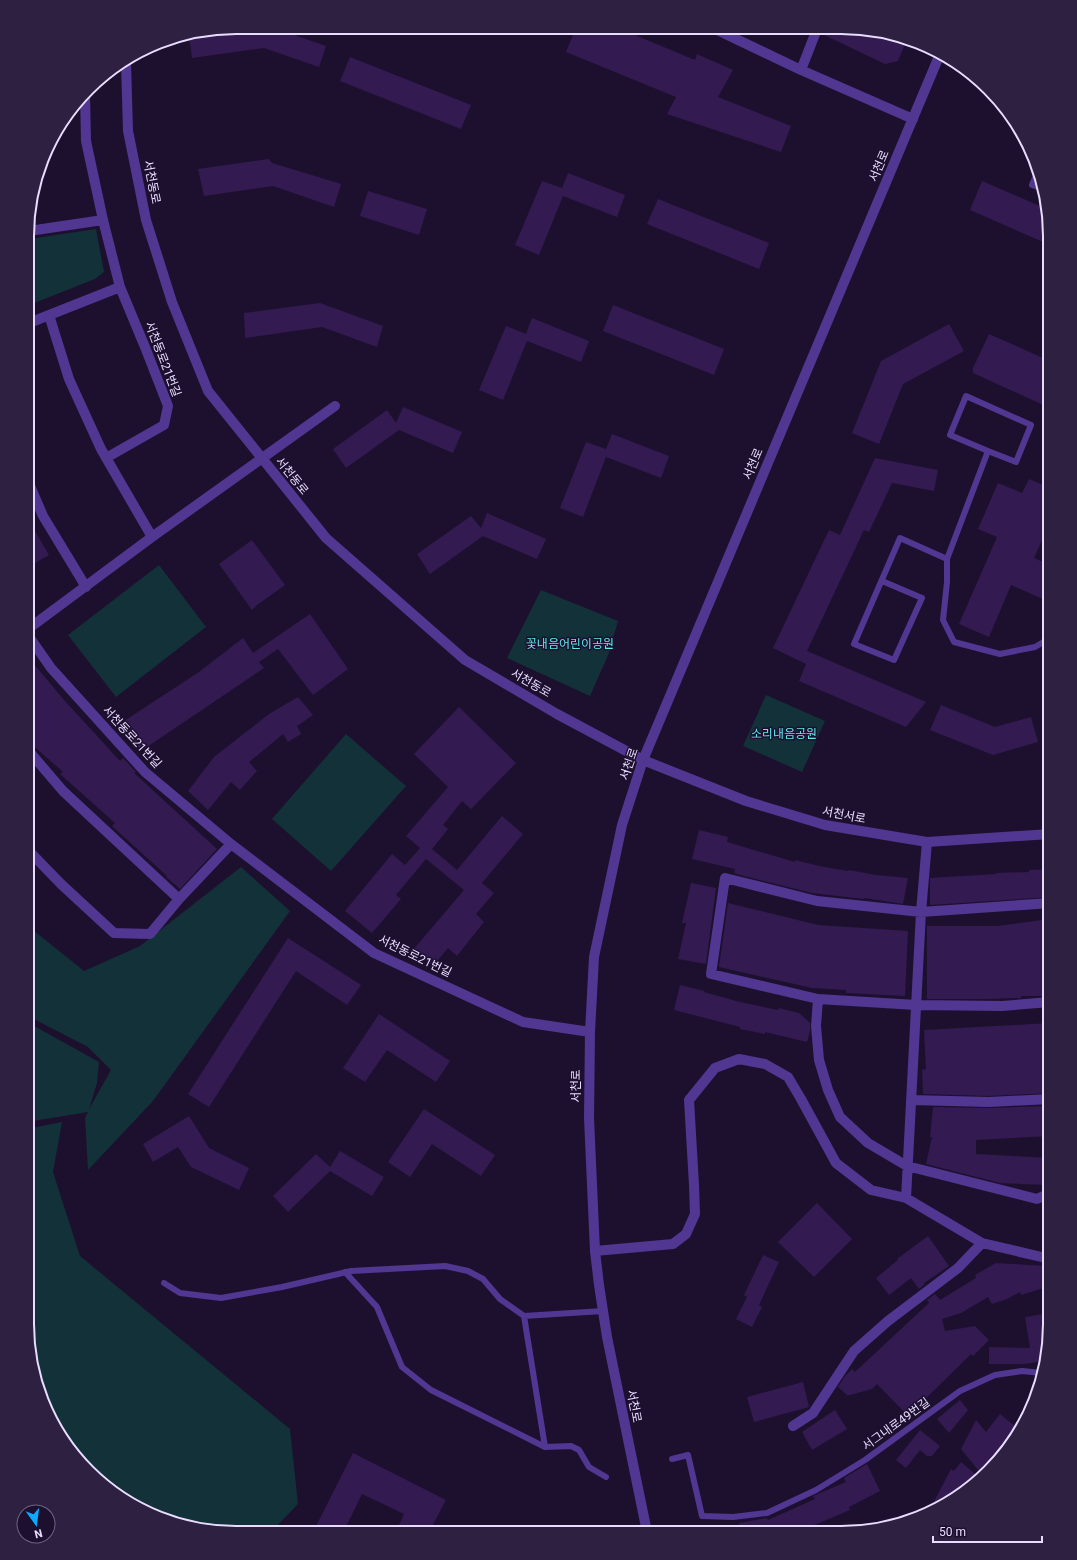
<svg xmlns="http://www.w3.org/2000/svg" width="1077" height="1560" font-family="Roboto,'Noto Sans KR',sans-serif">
	<rect width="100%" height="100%" fill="#1d102f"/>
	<path fill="#123139" d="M 96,229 L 104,272 L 95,279 L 29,305 L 29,239 Z
		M 159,565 L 206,627 L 116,697 L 68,635 Z
		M 541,590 L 618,621 L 609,653 L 590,696 L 507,658 Z
		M 766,695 L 825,721 L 802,772 L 743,746 Z
		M 346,734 L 406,786 L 331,871 L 272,819 Z
		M 241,867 L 290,911 L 153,1101 L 88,1170 L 85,1118 L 88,1112 L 27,1122 L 27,1022 L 99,1062 L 97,1083 L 89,1109 L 111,1070 L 88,1047 L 28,1016 L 28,926 L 84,971 L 140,946 Z
		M 62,1122 L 53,1172 L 80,1256 L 290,1429 L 298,1504 L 272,1531 L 209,1531 L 156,1517 L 120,1498 L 79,1462 L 48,1416 L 31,1365 L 27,1324 L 27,1129 Z"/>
	<path fill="#331a51" d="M 238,27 L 271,27 L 326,46 L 319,67 L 264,48 L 192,58 L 189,35 Z
		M 576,28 L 618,28 L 695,60 L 697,54 L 733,70 L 718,97 L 791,126 L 781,152 L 667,114 L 676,97 L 566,52 Z
		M 823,29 L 869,29 L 907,39 L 898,61 L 885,64 L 822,34 Z
		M 350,57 L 471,105 L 461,129 L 340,81 Z
		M 269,159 L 272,163 L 341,184 L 334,207 L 273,186 L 204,196 L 198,169 Z
		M 568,173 L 625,195 L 617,217 L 563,196 L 539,255 L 515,245 L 542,181 L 562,188 Z
		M 982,181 L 1047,209 L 1050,245 L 970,210 Z
		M 368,191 L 427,209 L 419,235 L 360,216 Z
		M 658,199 L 769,243 L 759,269 L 647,224 Z
		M 320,303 L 383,326 L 377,347 L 322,327 L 245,338 L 244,313 Z
		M 613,305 L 724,349 L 714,375 L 603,331 Z
		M 532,318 L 589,341 L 581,362 L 527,341 L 503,400 L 479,390 L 506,326 L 526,334 Z
		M 949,324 L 964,351 L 903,384 L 879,444 L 852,433 L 881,361 Z
		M 989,334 L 1050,361 L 1050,408 L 973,373 L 973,368 Z
		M 403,407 L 462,432 L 453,453 L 399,430 L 346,468 L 333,449 L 387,410 L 396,423 Z
		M 612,434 L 669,456 L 661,478 L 606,457 L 583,517 L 560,508 L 586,442 L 606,449 Z
		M 875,458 L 938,470 L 934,491 L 892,483 L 869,532 L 864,530 L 807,651 L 926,702 L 906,727 L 799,681 L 806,664 L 773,648 L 829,530 L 840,535 Z
		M 1029,479 L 1050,488 L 1050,522 L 1034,558 L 1050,565 L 1050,602 L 1011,585 L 989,637 L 959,624 L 997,537 L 978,529 L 998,483 L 1022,493 Z
		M 487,513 L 546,539 L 537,559 L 483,536 L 430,574 L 417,554 L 471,516 L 481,528 Z
		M 28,519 L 49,555 L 28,567 Z
		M 252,540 L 285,585 L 257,605 L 252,610 L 219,564 Z
		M 310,614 L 348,669 L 313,695 L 278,649 L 259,662 L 264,668 L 141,751 L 121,723 L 199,672 L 243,638 L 253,653 Z
		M 28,657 L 64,700 L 120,761 L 123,758 L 136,772 L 134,773 L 217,849 L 180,889 L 166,877 L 167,876 L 112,826 L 115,823 L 60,774 L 63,772 L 28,741 Z
		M 298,697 L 313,715 L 297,726 L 301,734 L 288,742 L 283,734 L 249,762 L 257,771 L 240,790 L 231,782 L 208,810 L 188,791 L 214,757 L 269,714 Z
		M 941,705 L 995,727 L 1031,717 L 1038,742 L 993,755 L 930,730 Z
		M 459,707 L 516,763 L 471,809 L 462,801 L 443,825 L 448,829 L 432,849 L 457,870 L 502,816 L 523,834 L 482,883 L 494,893 L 476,914 L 484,922 L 457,956 L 448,948 L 433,966 L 413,950 L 464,890 L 426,859 L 396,895 L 401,899 L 372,933 L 345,911 L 392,854 L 405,865 L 420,848 L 406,836 L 448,787 L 414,754 Z
		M 699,830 L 728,837 L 727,842 L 795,862 L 795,860 L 819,866 L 848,871 L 849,870 L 876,875 L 908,878 L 903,904 L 865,898 L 864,899 L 812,893 L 744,876 L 734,873 L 735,869 L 692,859 Z
		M 1050,869 L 1050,897 L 930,905 L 930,878 L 996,874 L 996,873 L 1029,872 L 1029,870 Z
		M 691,883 L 716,888 L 706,964 L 678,959 L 686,923 L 682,923 Z
		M 728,903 L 818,925 L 908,931 L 905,996 L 846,993 L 846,990 L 812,988 L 719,967 Z
		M 1050,919 L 1050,996 L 1021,996 L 1021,998 L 988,999 L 927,999 L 927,926 L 998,926 Z
		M 288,938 L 361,985 L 347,1005 L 296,971 L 209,1107 L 188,1094 Z
		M 680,985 L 704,991 L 704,992 L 740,1002 L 778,1010 L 779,1008 L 799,1013 L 810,1023 L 810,1031 L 807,1042 L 765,1032 L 765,1034 L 740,1029 L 740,1027 L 674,1010 Z
		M 379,1014 L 450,1061 L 436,1082 L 387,1050 L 365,1082 L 343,1068 Z
		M 1050,1023 L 1050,1093 L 989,1096 L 923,1094 L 922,1070 L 926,1069 L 924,1030 Z
		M 1050,1106 L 1050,1136 L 976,1140 L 976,1154 L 1047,1158 L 1046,1185 L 1000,1183 L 926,1164 L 932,1137 L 930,1137 L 933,1107 L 989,1108 Z
		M 424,1109 L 495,1155 L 481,1176 L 432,1144 L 410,1177 L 388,1162 Z
		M 189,1116 L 209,1148 L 249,1168 L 239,1190 L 191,1167 L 178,1147 L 153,1162 L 143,1144 Z
		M 340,1151 L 384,1177 L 372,1196 L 330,1171 L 288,1212 L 273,1196 L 316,1154 L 330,1167 Z
		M 817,1203 L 852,1239 L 814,1277 L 778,1242 Z
		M 928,1236 L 949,1266 L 924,1283 L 925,1284 L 919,1289 L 911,1278 L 889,1295 L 876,1278 L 898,1260 L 897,1259 Z
		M 763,1255 L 779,1262 L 759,1305 L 762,1307 L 752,1327 L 736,1319 L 747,1297 L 744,1295 Z
		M 996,1263 L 1047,1266 L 1050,1272 L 1050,1286 L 1021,1295 L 1020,1292 L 1007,1299 L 992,1304 L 988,1297 L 961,1313 L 942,1319 L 945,1331 L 975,1326 L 989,1340 L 973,1356 L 971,1354 L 908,1416 L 877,1384 L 872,1389 L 850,1395 L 847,1395 L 838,1387 L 845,1376 L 852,1369 L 855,1372 L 929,1303 L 927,1300 L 935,1294 L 940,1300 L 976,1278 L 975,1275 Z
		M 1050,1313 L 1050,1338 L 1045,1361 L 1024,1364 L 989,1364 L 989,1347 L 1030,1348 L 1025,1317 Z
		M 803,1382 L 809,1407 L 754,1422 L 747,1397 Z
		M 960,1400 L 968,1410 L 949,1433 L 937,1419 Z
		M 835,1410 L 847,1429 L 812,1450 L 802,1432 Z
		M 1000,1414 L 1020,1430 L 1015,1440 L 983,1476 L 961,1449 L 976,1420 L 986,1432 Z
		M 920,1430 L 940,1446 L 932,1456 L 927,1456 L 920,1450 L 906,1468 L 896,1460 Z
		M 353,1453 L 446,1500 L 429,1532 L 396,1532 L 404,1514 L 362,1494 L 344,1531 L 338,1528 L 336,1532 L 313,1532 Z
		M 961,1462 L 981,1479 L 933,1512 L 928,1513 L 951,1469 L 954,1471 Z
		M 867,1464 L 880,1491 L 849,1507 L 850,1510 L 812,1526 L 814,1533 L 742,1533 L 739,1523 L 767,1518 L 768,1520 L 815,1499 L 813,1496 L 846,1482 L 844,1478 Z"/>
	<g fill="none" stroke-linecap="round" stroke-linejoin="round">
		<path stroke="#513791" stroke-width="6" d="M 1038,171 L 1032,185 L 1044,189
			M 988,451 L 950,435 L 966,396 L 1031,425 L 1016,462 L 988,451 L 947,559 L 947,582 L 943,620 L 954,642 L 1000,654 L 1035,647 L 1050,638
			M 882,581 L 922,598 L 894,660 L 854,644 L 900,538 L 947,559
			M 345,1272 L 377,1307 L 402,1367 L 431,1390 L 545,1447
			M 164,1283 L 180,1293 L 221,1298 L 282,1287 L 351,1271 L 445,1266 L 468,1271 L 483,1279 L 500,1299 L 524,1316 L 603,1311
			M 524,1316 L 545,1447 L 571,1446 L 579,1450 L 589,1467 L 606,1477
			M 672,1459 L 688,1455 L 702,1516 L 733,1517 L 767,1513 L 816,1490 L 865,1460 L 960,1391 L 995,1375 L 1022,1371 L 1042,1373"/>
		<path stroke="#513791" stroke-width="10" d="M 713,28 L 801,70 L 817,29
			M 801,70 L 913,119
			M 85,95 L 86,141 L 103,220 L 120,287 L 145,347 L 168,406 L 164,425 L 106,458
			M 29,231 L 103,220
			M 49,315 L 69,379 L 101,449 L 152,537
			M 29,323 L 120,287
			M 28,481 L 43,516 L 86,587
			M 28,629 L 152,537 L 335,406
			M 28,635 L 51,668 L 145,772 L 231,844 L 374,953 L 523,1022 L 590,1032
			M 28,750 L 63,791 L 179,899
			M 28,850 L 61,884 L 114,933 L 150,934 L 179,899 L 231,844
			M 818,999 L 711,974 L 725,878 L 817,901 L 921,912 L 1050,903
			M 911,1100 L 989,1102 L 1050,1099
			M 1050,1193 L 1037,1199 L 907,1166 L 868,1143 L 840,1117 L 828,1090 L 819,1060 L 816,1026 L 818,999 L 916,1005 L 1002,1006 L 1050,1002
			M 906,1198 L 921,912 L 927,842
			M 595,1251 L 673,1244 L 686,1234 L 695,1214 L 694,1185 L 689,1100 L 715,1068 L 739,1059 L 765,1064 L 788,1077 L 801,1099 L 836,1163 L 871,1190 L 906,1198 L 982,1243 L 1050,1259
			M 793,1426 L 813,1413 L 854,1351 L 888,1321 L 958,1268 L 982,1243"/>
		<path stroke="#513791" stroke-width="10" d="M 126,63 L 128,131 L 146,220 L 172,302 L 208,391 L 326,538 L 465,660 L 557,714 L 643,760 L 746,801 L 825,825 L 927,842 L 1050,834
			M 647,1532 L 607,1337 L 599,1285 L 595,1251 L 589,1118 L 590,1032 L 594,957 L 622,825 L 643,760 L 940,54"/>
	</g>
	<g text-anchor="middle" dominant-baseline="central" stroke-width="3" stroke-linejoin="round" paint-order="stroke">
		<g font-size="12" fill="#e9ddff" stroke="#1d102f">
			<text transform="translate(879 166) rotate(-67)">서천로</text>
			<text transform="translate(152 182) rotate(79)">서천동로</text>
			<text transform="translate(163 359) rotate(69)">서천동로21번길</text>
			<text transform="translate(753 464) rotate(-67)">서천로</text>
			<text transform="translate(292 476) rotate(51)">서천동로</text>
			<text transform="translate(531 683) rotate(30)">서천동로</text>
			<text transform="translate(132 737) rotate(47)">서천동로21번길</text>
			<text transform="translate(629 764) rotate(-71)">서천로</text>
			<text transform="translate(844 815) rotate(11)">서천서로</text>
			<text transform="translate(415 956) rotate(26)">서천동로21번길</text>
			<text transform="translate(576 1086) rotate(-90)">서천로</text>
			<text transform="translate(634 1406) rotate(79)">서천로</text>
			<text transform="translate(896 1424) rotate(-36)">서그내로49번길</text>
		</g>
		<g font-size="12" fill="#5eeaea" stroke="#1d102f">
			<text x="570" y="644">꽃내음어린이공원</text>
			<text x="784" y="734">소리내음공원</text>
		</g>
	</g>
	<path d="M0 0H1077V1560H0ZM236 34H841A202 202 0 0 1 1043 236V1324A202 202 0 0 1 841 1526H236A202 202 0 0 1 34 1324V236A202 202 0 0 1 236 34Z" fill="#2d2040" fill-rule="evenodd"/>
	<path fill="none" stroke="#e9ddff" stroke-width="2" d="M236 34H841A202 202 0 0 1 1043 236V1324A202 202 0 0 1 841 1526H236A202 202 0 0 1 34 1324V236A202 202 0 0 1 236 34Z"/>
	<g transform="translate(36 1524) rotate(166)"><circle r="19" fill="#1d102f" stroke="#6f6282"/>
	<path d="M0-3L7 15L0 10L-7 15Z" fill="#09aaff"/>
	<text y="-6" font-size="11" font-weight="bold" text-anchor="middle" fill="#e9ddff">N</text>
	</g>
	<path d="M933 1536v6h109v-6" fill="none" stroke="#e9ddff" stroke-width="2"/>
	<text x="939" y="1536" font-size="12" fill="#e9ddff" stroke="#1d102f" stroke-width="3" paint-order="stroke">50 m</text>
</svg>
